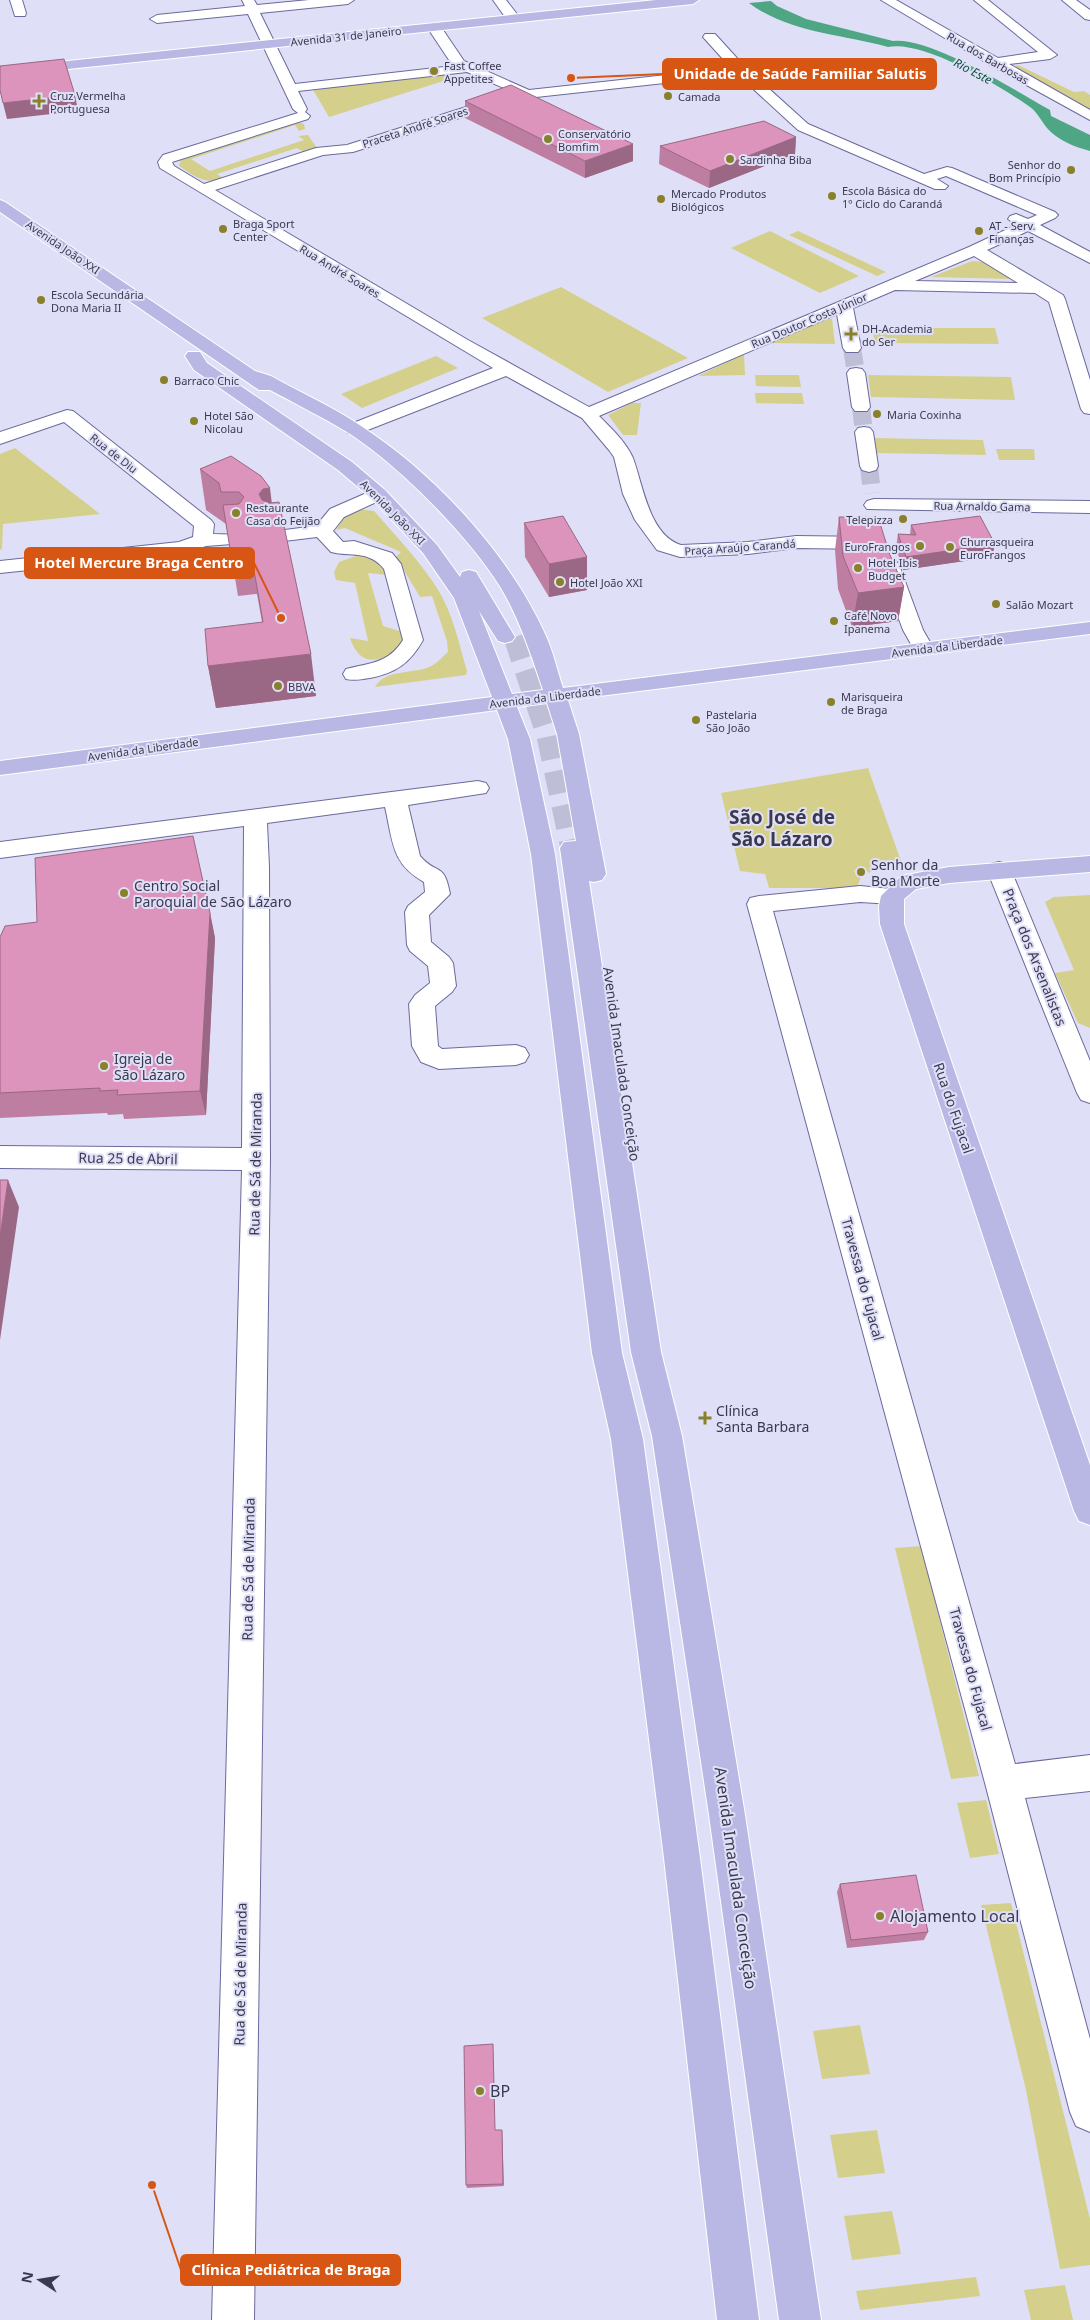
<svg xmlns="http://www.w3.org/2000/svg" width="1090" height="2320" font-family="'Noto Sans',sans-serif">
	<rect width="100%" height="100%" fill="#dfe0f7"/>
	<path fill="#d4d08b" d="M 1018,65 L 1074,92 L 1084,91 L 1090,95 L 1090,109 L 1014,66 Z
		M 447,73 L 453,78 L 329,117 L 312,88 Z
		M 298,122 L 304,124 L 305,129 L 299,131 L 295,125 L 191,159 L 210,171 L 304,140 L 298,136 L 308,135 L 317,148 L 307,154 L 297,148 L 217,174 L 223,178 C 206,186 193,175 179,166 L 181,159 L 188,156 Z
		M 770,231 L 859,276 L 820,293 L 731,248 Z
		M 798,231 L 886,272 L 877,276 L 789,235 Z
		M 972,261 L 985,262 L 1010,279 L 931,277 Z
		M 561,287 L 688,358 L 608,392 L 482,318 Z
		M 828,318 L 832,319 L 835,344 L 770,343 Z
		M 872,328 L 995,328 L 999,344 L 875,343 Z
		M 744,354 L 745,375 L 698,376 Z
		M 436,356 L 458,368 L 362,408 L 341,394 Z
		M 755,375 L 799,375 L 801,387 L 756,386 Z
		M 868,375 L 1011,377 L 1015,400 L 871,397 Z
		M 755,393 L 802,393 L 804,404 L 756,403 Z
		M 632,403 L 641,403 L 637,435 L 623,435 L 608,415 Z
		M 872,438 L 983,440 L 986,455 L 874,453 Z
		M 15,448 L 100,514 L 3,524 L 2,549 L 0,550 L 0,454 Z
		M 996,449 L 1034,449 L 1035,460 L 999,460 Z
		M 358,509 L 374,511 C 396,536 419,560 437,588 C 453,613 459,644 467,671 L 466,675 L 375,687 C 385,669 413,674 429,667 C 437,664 442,657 448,652 L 447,641 L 432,596 L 420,597 L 396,557 L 401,552 L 345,528 L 336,530 L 345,515 Z
		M 356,556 L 366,556 L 382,563 L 387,575 L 368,573 L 383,626 L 403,632 L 405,638 L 401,652 C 378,661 360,668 350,638 L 368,641 L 355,583 L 336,580 L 334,572 L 339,562 Z
		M 868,768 L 901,861 L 879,867 L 869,873 L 862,867 L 854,871 L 861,877 L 856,890 L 827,888 L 769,888 L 765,874 L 740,871 L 721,793 Z
		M 1090,895 L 1090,1028 L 1078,1023 L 1055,973 L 1074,970 L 1045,902 L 1054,897 Z
		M 921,1546 L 979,1776 L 951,1779 L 895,1548 Z
		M 986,1800 L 999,1854 L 970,1858 L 957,1803 Z
		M 1011,1903 L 1090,2219 L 1090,2265 L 1060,2269 L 1026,2090 L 981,1905 Z
		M 860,2025 L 870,2074 L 822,2079 L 813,2031 Z
		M 877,2130 L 885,2173 L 838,2178 L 830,2135 Z
		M 892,2211 L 901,2254 L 852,2260 L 844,2216 Z
		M 976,2277 L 980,2296 L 860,2310 L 856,2291 Z
		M 1065,2285 L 1073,2320 L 1031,2320 L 1024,2290 Z"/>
	<path fill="#4ea684" d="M 771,1 L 777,6 L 806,19 L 893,41 C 931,37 1014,90 1050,110 L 1051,116 L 1090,135 L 1090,151 C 1075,147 1057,140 1047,128 C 1041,121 1038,113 1030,107 C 1000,86 924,40 888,47 C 841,34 789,33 749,3 Z"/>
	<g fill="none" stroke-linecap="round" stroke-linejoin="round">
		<path stroke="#bebfd6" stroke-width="18" stroke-dasharray="18 9" stroke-linecap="butt" d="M 852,348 L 856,373
			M 861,407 L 864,432
			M 869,466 L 872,493"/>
		<path stroke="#bebfd6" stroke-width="23" stroke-dasharray="23 12" stroke-linecap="butt" d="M 515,637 L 548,736 L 572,848"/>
		<g stroke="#6b699c" stroke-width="2">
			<path id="minor" d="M 10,0 L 22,0 L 26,13 L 25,16 L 15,16 Z
				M 242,0 L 254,0 L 257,5 L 309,0 L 354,0 L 348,4 L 260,13 L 295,84 L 453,66 L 427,27 L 434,23 L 439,24 L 464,61 L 529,90 L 731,68 L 703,37 L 705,34 L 715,34 L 746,68 L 808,124 L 924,174 L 947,167 L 952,168 L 1055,212 L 1058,215 L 1055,218 L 1040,225 L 1090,252 L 1090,263 L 1028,231 L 987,250 L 1063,295 L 1065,299 L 1090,380 L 1090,414 L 1084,413 L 1081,409 L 1049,302 L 1035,293 L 895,290 L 853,308 L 861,348 L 858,352 L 846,352 L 843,348 L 837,314 L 599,416 C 611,428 626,442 633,458 C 643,485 649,535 681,545 L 748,542 L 796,536 L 872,537 L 879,539 L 882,543 L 879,547 L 872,549 L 796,548 L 748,554 L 680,557 L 657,550 L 635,520 L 623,494 L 614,457 L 609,450 L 582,418 L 506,376 L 360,433 L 348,433 L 345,429 L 348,425 L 493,368 L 160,168 L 158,162 L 163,155 L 298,113 L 293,109 L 248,14 L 157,23 L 150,19 L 157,15 L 245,6 ZM 467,72 L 527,98 L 738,75 L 798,130 L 935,189 L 945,189 L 948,186 L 937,179 L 946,176 L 1037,215 L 1028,219 L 1016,214 L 1010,216 L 1008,219 L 1016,225 L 969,247 L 589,407 L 468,340 L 215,190 L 323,155 L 353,152 L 503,104 L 505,101 L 500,96 L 490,96 L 488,100 L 347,145 L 316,148 L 204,184 L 174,166 L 172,162 L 308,119 L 310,116 L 305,112 L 307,109 L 298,91 ZM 974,256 L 1018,283 L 915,281 Z
				M 493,0 L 506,0 L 520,18 L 518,21 L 508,21 Z
				M 881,0 L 896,0 L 998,58 L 1038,52 L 974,0 L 988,0 L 1057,55 L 1050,59 L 1009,64 L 1090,110 L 1090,120 L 990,65 Z
				M 1062,0 L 1076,0 L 1090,10 L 1090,20 L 1085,19 Z
				M 878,68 L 883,69 L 885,72 L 883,75 L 814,86 L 807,82 L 809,79 L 842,72 Z
				M 856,368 L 862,369 L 865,373 L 870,407 L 867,411 L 855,411 L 852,407 L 847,373 L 850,369 Z
				M 67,410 L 73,411 L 211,520 L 214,524 L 213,534 L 245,535 L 248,539 L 245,543 L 206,546 L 183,554 L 0,573 L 0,561 L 179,542 L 193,537 L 194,526 L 64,422 L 0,444 L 0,432 Z
				M 864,427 L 870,428 L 873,432 L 878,466 L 876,470 L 869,472 L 862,470 L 860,466 L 855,432 L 858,428 Z
				M 378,488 L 385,490 L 388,494 L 385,498 L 344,517 L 333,531 L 343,542 L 354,541 L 392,553 L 401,564 L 423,640 C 410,663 396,673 370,678 C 362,679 355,681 346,679 L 343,674 L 346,669 C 370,663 389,663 403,640 L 384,569 C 369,550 351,557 331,552 L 317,537 L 276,542 L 269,540 L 266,536 L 269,532 L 316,526 L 330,509 Z
				M 874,499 L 1090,501 L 1090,513 L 867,509 L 864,505 L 867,501 Z
				M 889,559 L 896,561 L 899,565 L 923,630 L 934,649 L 930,653 L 923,655 L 916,653 L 903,630 L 879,565 L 882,561 Z
				M 478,781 L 486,783 L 489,788 L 486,793 L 408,805 L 420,856 C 437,876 444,861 450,894 L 429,915 L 431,942 L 449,957 L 453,963 L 456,986 L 452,992 L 435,1006 L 438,1046 L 442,1049 L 516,1045 L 525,1048 L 529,1055 L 525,1062 L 516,1065 L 439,1069 L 421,1062 L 412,1046 L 409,1004 L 415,995 L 430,983 L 428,966 L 410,951 L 407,945 L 405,912 L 408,906 L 425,892 L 424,882 C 391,864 393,841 385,807 L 267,823 L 269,867 L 270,1159 L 254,2320 L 212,2320 L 242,1170 L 0,1168 L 0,1146 L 242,1148 L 244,826 L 0,858 L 0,842 Z
				M 999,862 L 1007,864 L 1011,870 L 1090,1061 L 1090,1103 L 1081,1100 L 1077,1093 L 987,870 L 991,864 Z
				M 860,886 L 902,890 L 905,896 L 902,902 L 893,904 L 860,902 L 773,911 L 1015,1764 L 1090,1755 L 1090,1791 L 1025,1798 L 1090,2039 L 1090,2132 L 1076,2126 L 1070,2112 L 985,1783 L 747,904 L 750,898 L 759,896 Z"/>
		</g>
		<g stroke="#fff" stroke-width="2">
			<path id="major" d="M 656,0 L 699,0 L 693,4 L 0,76 L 0,68 Z
				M 0,200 L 5,202 L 255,371 L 271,376 C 301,393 333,407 361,426 C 435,474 508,553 545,634 C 553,651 557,670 563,688 L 1090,622 L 1090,634 L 568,700 L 579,734 L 606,874 L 602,880 L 594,882 L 589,881 L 661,1352 L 682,1436 L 745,1815 L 821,2320 L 779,2320 L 709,1815 L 652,1436 L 631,1352 L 560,848 L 564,842 L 576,841 L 557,734 L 547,703 L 517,707 L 530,739 L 555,854 L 622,1353 L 643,1439 L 700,1858 L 759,2320 L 717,2320 L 664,1858 L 611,1439 L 592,1353 L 531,854 L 508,739 L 497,710 L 0,775 L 0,761 L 492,697 L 454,598 L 423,553 L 371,498 L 338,470 L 194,370 L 185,356 L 188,352 L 200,352 L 207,363 L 352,462 L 385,490 L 437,545 L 460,577 L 462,572 L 469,570 L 476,572 L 515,637 L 512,641 L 505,643 L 498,641 L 479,611 L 512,694 L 543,690 C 531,655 520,620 501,588 C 469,536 399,465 347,432 C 322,417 296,404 270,390 L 259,390 L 0,212 Z
				M 1090,856 L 1090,872 L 949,883 L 916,889 L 904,899 L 904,924 L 1090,1465 L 1090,1525 L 1079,1521 L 1074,1511 L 880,924 L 879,906 L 881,896 L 901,876 L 949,867 Z"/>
		</g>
		<use href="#minor" fill="#fff" fill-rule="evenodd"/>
		<use href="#major" fill="#b9b7e3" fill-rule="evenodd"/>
	</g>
	<path fill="#bd7ea2" d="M 465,101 L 633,161 L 585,178 L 465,118 Z
		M 796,137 L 795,154 L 709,188 L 659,164 L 660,146 Z
		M 200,469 L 272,503 L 316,696 L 216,708 L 208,666 L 262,622 L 257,594 L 238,596 L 226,524 L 206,510 Z
		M 839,517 L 890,555 L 904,587 L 898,621 L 852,627 L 838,589 L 835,550 Z
		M 524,523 L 587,590 L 549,597 L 525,557 Z
		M 911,525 L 995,544 L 992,557 L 903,570 L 896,548 L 898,534 L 910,535 Z
		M 210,913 L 215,938 L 206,1115 L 124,1119 L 123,1114 L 108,1115 L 107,1113 L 0,1118 L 0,937 Z
		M 840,1884 L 928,1932 L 924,1940 L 847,1948 L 837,1892 Z
		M 496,2130 L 502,2130 L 504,2186 L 467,2188 L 466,2185 Z"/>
	<path fill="#9a6784" d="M 75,95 L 78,111 L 7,119 L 3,103 Z
		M 796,137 L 795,154 L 709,188 L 710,171 Z
		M 633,144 L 633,161 L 585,178 L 585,161 Z
		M 270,488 L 275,529 L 259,494 L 263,489 Z
		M 995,544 L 992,557 L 903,570 L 906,557 Z
		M 587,557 L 587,590 L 549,597 L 549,564 Z
		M 904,587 L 898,621 L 852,627 L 858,593 Z
		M 311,654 L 316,696 L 216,708 L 208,666 Z
		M 210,913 L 215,938 L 206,1115 L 200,1091 Z
		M 8,1180 L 19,1207 L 0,1340 L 0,1237 Z"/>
	<path fill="#dc93bc" stroke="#9a6784" d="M 64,59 L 75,95 L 3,103 L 0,90 L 0,66 Z
		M 511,85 L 633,144 L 585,161 L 465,101 Z
		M 764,121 L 796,137 L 710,171 L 660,146 Z
		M 231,456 L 261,476 L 270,488 L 263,489 L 259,494 L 262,500 L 270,503 L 279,502 L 311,654 L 208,666 L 205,629 L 263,622 L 251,553 L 231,555 L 223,505 L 239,504 L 244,497 L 239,492 L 221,492 L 219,483 L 200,469 Z
		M 563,516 L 587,557 L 549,564 L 524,523 Z
		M 980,516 L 995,544 L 906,557 L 898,534 L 916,535 L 911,525 Z
		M 839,517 L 878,517 L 890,555 L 904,587 L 858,593 L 843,556 Z
		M 193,836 L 210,913 L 200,1091 L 117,1095 L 118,1090 L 100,1091 L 100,1088 L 0,1093 L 0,937 L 5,926 L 37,922 L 35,858 Z
		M 0,1180 L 8,1180 L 0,1237 Z
		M 916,1875 L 928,1932 L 851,1940 L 840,1884 Z
		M 493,2044 L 495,2130 L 502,2130 L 503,2184 L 466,2185 L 464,2046 Z"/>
	<g fill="#888129" stroke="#dfe0f7" stroke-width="2">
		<circle cx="434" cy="71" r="5"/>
		<circle cx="668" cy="96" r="5"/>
		<path d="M36.5 93.5h5v5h5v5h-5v5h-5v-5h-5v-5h5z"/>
		<circle cx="548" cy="139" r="5"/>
		<circle cx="730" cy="159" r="5"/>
		<circle cx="1071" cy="170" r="5"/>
		<circle cx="832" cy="196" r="5"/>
		<circle cx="661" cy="199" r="5"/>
		<circle cx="223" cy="229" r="5"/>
		<circle cx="979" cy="231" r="5"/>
		<circle cx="41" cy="300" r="5"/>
		<path d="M848.5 326.5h5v5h5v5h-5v5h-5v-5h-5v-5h5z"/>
		<circle cx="164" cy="380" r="5"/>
		<circle cx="877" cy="414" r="5"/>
		<circle cx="194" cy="421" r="5"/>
		<circle cx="236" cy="513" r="5"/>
		<circle cx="903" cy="519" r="5"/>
		<circle cx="920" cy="546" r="5"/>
		<circle cx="950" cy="547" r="5"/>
		<circle cx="858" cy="568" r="5"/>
		<circle cx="560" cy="582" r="5"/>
		<circle cx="996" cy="604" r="5"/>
		<circle cx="834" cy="621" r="5"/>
		<circle cx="278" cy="686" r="5"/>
		<circle cx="831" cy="702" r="5"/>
		<circle cx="696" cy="720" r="5"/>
		<circle cx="861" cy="872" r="5"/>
		<circle cx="124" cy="893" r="5"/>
		<circle cx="104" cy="1066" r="5"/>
		<path d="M702.5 1410.5h5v5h5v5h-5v5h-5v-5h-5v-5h5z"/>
		<circle cx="880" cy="1916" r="5"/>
		<circle cx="480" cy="2091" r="5"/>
	</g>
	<g text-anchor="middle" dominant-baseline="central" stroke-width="4" stroke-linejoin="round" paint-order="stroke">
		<g font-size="11" fill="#3a3950" stroke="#dfe0f7">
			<text transform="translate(346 36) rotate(-6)">Avenida 31 de Janeiro</text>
			<text transform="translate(988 58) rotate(30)">Rua dos Barbosas</text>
			<text transform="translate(415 127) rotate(-18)">Praceta André Soares</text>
			<text transform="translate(63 247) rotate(34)">Avenida João XXI</text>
			<text transform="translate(340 271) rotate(31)">Rua André Soares</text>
			<text transform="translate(809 320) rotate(-23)">Rua Doutor Costa Júnior</text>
			<text transform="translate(114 453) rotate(38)">Rua de Diu</text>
			<text transform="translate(982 506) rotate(1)">Rua Arnaldo Gama</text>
			<text transform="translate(393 512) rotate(45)">Avenida João XXI</text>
			<text transform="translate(740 547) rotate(-4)">Praça Araújo Carandá</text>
			<text transform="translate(947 646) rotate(-7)">Avenida da Liberdade</text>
			<text transform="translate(545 697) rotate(-7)">Avenida da Liberdade</text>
			<text transform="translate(143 749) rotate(-8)">Avenida da Liberdade</text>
		</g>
		<g font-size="11" fill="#3a3950" stroke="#dfe0f7" text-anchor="start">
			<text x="444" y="65">Fast Coffee<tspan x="444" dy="13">Appetites</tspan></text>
			<text x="50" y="95">Cruz Vermelha<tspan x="50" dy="13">Portuguesa</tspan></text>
			<text x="678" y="96">Camada</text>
			<text x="558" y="133">Conservatório<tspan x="558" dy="13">Bomfim</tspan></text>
			<text x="740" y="159">Sardinha Biba</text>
			<text x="1061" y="164" text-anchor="end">Senhor do<tspan x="1061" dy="13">Bom Princípio</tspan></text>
			<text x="842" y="190">Escola Básica do<tspan x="842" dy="13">1º Ciclo do Carandá</tspan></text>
			<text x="671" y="193">Mercado Produtos<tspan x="671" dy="13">Biológicos</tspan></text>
			<text x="233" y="223">Braga Sport<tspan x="233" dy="13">Center</tspan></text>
			<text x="989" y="225">AT - Serv.<tspan x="989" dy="13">Finanças</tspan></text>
			<text x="51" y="294">Escola Secundária<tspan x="51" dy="13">Dona Maria II</tspan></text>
			<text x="862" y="328">DH-Academia<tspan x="862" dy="13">do Ser</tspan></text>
			<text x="174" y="380">Barraco Chic</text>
			<text x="887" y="414">Maria Coxinha</text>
			<text x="204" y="415">Hotel São<tspan x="204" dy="13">Nicolau</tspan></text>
			<text x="246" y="507">Restaurante<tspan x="246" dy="13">Casa do Feijão</tspan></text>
			<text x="893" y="519" text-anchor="end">Telepizza</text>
			<text x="960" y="541">Churrasqueira<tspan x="960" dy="13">EuroFrangos</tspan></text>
			<text x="910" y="546" text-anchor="end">EuroFrangos</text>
			<text x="868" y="562">Hotel Ibis<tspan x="868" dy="13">Budget</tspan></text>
			<text x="570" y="582">Hotel João XXI</text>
			<text x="1006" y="604">Salão Mozart</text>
			<text x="844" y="615">Café Novo<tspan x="844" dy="13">Ipanema</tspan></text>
			<text x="288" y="686">BBVA</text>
			<text x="841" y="696">Marisqueira<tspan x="841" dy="13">de Braga</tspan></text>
			<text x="706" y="714">Pastelaria<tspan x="706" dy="13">São João</tspan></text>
		</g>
		<g font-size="12" font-style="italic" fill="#06513a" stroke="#dfe0f7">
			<text transform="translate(973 71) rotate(28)">Rio Este</text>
		</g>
		<g font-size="14" fill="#3a3950" stroke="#dfe0f7" text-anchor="start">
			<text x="871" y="864">Senhor da<tspan x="871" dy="16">Boa Morte</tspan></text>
			<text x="134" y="885">Centro Social<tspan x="134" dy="16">Paroquial de São Lázaro</tspan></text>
			<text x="114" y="1058">Igreja de<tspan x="114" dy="16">São Lázaro</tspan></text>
			<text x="716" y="1410">Clínica<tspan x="716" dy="16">Santa Barbara</tspan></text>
		</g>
		<g font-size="14" fill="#3a3950" stroke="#dfe0f7">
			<text transform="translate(1035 957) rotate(68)">Praça dos Arsenalistas</text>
			<text transform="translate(622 1064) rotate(82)">Avenida Imaculada Conceição</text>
			<text transform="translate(954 1108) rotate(71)">Rua do Fujacal</text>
			<text transform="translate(128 1158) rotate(1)">Rua 25 de Abril</text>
			<text transform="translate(255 1164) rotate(-89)">Rua de Sá de Miranda</text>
			<text transform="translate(863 1279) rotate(75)">Travessa do Fujacal</text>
			<text transform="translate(248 1569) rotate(-89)">Rua de Sá de Miranda</text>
			<text transform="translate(971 1669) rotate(75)">Travessa do Fujacal</text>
			<text transform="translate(240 1974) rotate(-89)">Rua de Sá de Miranda</text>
		</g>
		<g font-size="16" fill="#3a3950" stroke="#dfe0f7">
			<text transform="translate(736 1878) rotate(82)">Avenida Imaculada Conceição</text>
		</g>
		<g font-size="16" fill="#3a3950" stroke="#dfe0f7" text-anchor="start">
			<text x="890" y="1916">Alojamento Local</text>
			<text x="490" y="2091">BP</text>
		</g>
		<g font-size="19" font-weight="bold" fill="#3a3950" stroke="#dfe0f7">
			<text x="782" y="817">São José de<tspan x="782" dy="22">São Lázaro</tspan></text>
		</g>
	</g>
	<path fill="none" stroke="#d75613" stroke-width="2" d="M571 78L663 74M281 618L254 563M152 2185L181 2270"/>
	<g fill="#d75613" stroke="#dfe0f7" stroke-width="2">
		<circle cx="571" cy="78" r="5"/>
		<circle cx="281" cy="618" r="5"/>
		<circle cx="152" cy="2185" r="5"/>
	</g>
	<g fill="#d75613" stroke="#d75613" stroke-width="2">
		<rect x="663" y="59" width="273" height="30" rx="5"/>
		<rect x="25" y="548" width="229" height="30" rx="5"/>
		<rect x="181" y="2255" width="219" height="30" rx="5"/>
	</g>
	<g font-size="15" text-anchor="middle" font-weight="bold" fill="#fff">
		<text x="800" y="79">Unidade de Saúde Familiar Salutis</text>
		<text x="139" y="568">Hotel Mercure Braga Centro</text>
		<text x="291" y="2275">Clínica Pediátrica de Braga</text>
	</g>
	<g transform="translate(40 2280) rotate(282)" stroke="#dfe0f7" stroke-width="4" paint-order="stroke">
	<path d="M0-4L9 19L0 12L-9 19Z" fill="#3a3950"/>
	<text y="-8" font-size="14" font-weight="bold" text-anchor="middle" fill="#3a3950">N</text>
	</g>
</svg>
